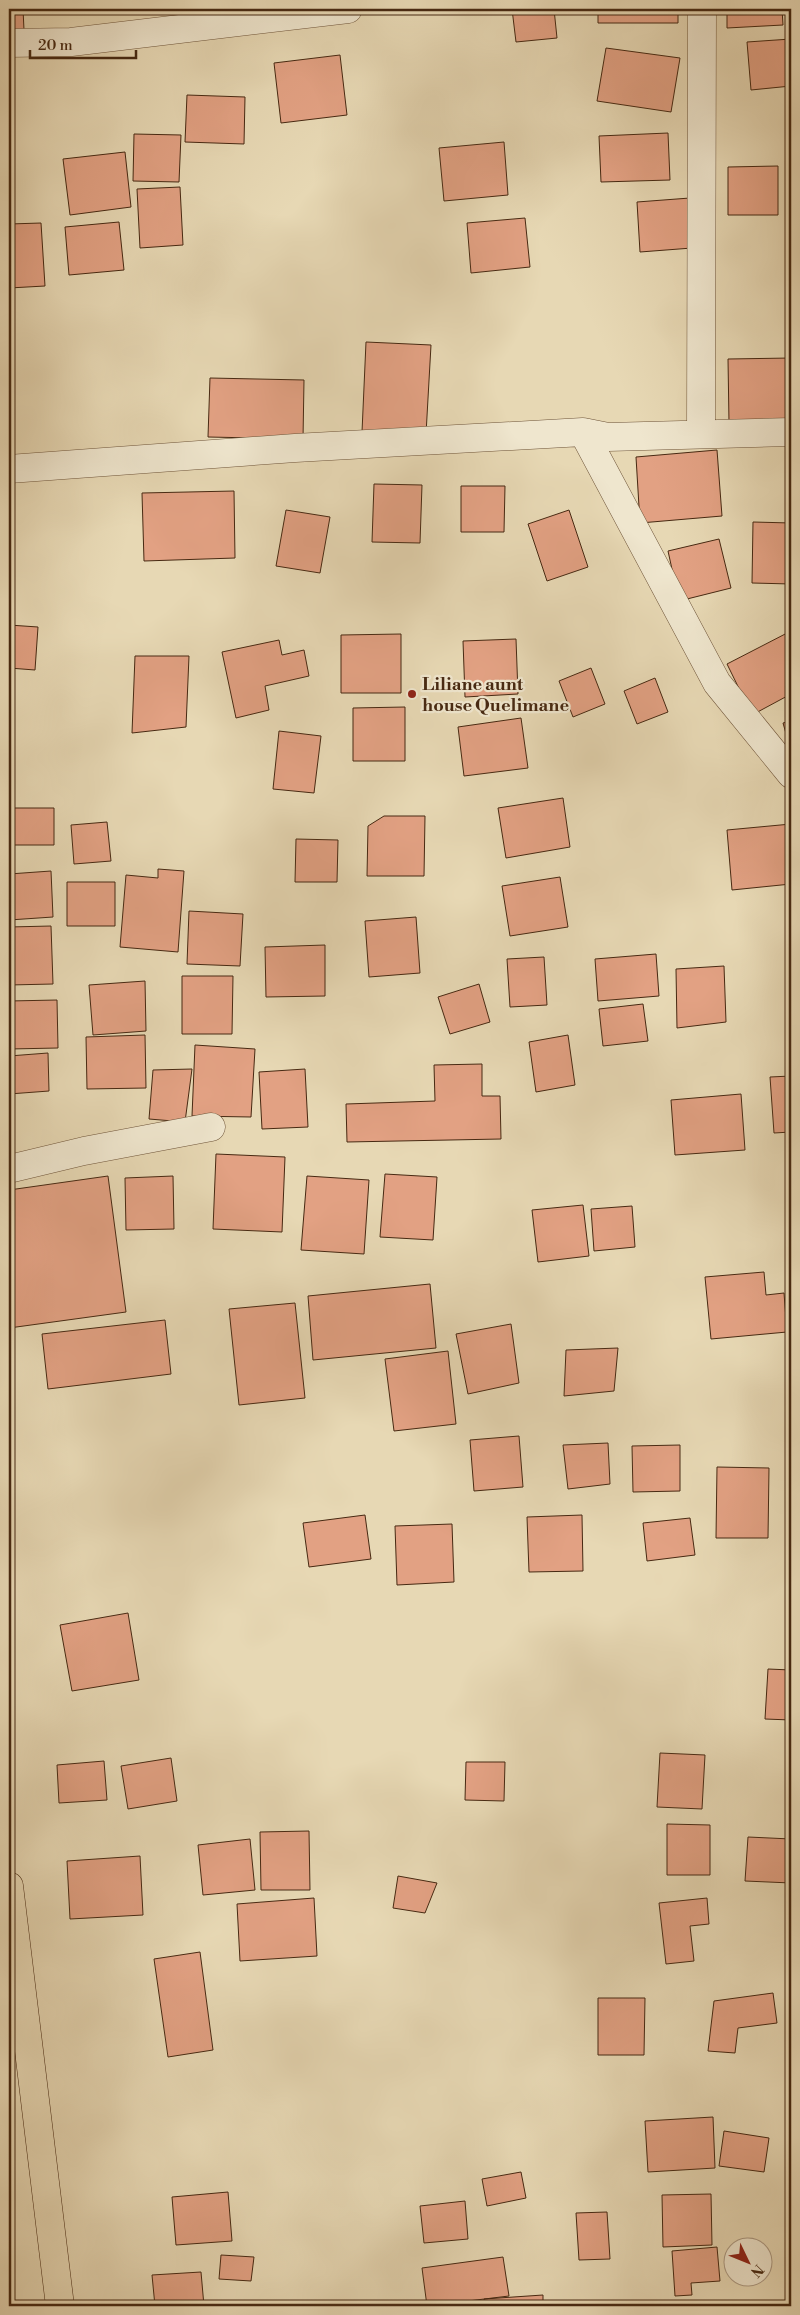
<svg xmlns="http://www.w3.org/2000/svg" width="800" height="2315" font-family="'Libre Bodoni',serif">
	<rect width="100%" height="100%" fill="#e7d8b4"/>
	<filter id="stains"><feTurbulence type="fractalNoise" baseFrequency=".004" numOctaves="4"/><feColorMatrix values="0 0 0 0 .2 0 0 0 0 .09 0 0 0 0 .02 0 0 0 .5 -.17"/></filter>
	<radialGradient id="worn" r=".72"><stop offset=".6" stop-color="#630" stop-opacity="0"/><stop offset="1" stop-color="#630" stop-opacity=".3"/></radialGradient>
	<path fill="#e2a183" stroke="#472912" d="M 9,9 L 23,9 L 24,30 L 9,32 Z
		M 512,9 L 554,9 L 557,38 L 516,42 Z
		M 598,9 L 678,9 L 678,23 L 598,23 Z
		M 727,9 L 782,9 L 783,25 L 727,28 Z
		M 791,39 L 791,86 L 751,90 L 747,42 Z
		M 606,48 L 680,58 L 671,112 L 597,101 Z
		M 340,55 L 347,115 L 281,123 L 274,63 Z
		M 187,95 L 245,97 L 244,144 L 185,142 Z
		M 668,133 L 670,180 L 601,182 L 599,136 Z
		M 134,134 L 181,135 L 179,182 L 133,181 Z
		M 504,142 L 508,195 L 444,201 L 439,148 Z
		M 125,152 L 131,207 L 70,215 L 63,159 Z
		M 778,166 L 778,215 L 728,215 L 728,167 Z
		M 180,187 L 183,245 L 140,248 L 137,189 Z
		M 690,198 L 692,248 L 640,252 L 637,202 Z
		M 525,218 L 530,267 L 471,273 L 467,223 Z
		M 119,222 L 124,270 L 69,275 L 65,227 Z
		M 41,223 L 45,286 L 9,288 L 9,224 Z
		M 366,342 L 431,345 L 426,434 L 362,432 Z
		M 791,358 L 791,422 L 729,423 L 728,359 Z
		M 210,378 L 304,380 L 303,439 L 208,437 Z
		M 717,450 L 722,516 L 640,523 L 636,457 Z
		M 374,484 L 422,485 L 420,543 L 372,542 Z
		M 461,486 L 505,486 L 504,532 L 461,532 Z
		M 234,491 L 235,558 L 144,561 L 142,493 Z
		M 286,510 L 330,517 L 320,573 L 276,566 Z
		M 569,510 L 588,567 L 547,581 L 528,524 Z
		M 753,522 L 791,523 L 791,584 L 752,583 Z
		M 719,539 L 731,588 L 679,601 L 668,551 Z
		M 9,625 L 38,627 L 35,670 L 9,668 Z
		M 791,631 L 791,694 L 752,715 L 727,664 Z
		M 401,634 L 401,693 L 341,693 L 341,635 Z
		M 516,639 L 518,694 L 465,697 L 463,641 Z
		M 279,640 L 282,655 L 304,650 L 309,676 L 265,686 L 269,710 L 236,718 L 222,652 Z
		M 135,656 L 189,656 L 186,727 L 132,733 Z
		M 591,668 L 605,704 L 573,717 L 559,681 Z
		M 655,678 L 668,712 L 637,724 L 624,691 Z
		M 405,707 L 405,761 L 353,761 L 353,708 Z
		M 521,718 L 528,768 L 464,776 L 458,727 Z
		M 791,721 L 791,751 L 783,723 Z
		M 279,731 L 321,736 L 314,793 L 273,789 Z
		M 563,798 L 570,847 L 506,858 L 498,808 Z
		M 12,808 L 54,808 L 54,845 L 11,845 Z
		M 384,816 L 425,816 L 424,876 L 367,876 L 368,826 Z
		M 107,822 L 111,861 L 74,864 L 71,825 Z
		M 791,824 L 791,884 L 732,890 L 727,830 Z
		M 296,839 L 338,840 L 337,882 L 295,882 Z
		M 158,869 L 184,871 L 178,952 L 120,947 L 126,875 L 158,878 Z
		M 51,871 L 53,917 L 9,920 L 9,874 Z
		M 560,877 L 568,927 L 510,936 L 502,886 Z
		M 67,882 L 115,882 L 115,926 L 67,926 Z
		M 789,904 L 791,904 L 791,955 L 788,955 Z
		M 189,911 L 243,914 L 240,966 L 187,964 Z
		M 416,917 L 420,973 L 369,977 L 365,921 Z
		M 51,926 L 53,984 L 9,985 L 9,927 Z
		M 325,945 L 325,996 L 266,997 L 265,947 Z
		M 656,954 L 659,996 L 598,1001 L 595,959 Z
		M 544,957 L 547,1005 L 510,1007 L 507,959 Z
		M 724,966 L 726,1022 L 677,1028 L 676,969 Z
		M 182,976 L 233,976 L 232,1034 L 182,1034 Z
		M 145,981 L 146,1031 L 93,1035 L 89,985 Z
		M 479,984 L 490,1022 L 450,1034 L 438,997 Z
		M 57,1000 L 58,1048 L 9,1049 L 9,1001 Z
		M 643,1004 L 648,1041 L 603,1046 L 599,1009 Z
		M 145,1035 L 146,1088 L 87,1089 L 86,1037 Z
		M 568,1035 L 575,1085 L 536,1092 L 529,1042 Z
		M 195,1045 L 255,1049 L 251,1117 L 192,1116 Z
		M 48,1053 L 49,1091 L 9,1094 L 9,1056 Z
		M 482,1064 L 482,1096 L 500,1096 L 501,1139 L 347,1142 L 346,1104 L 435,1101 L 434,1065 Z
		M 192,1069 L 185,1122 L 149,1119 L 153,1070 Z
		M 305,1069 L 308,1127 L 262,1129 L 259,1072 Z
		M 791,1076 L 791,1132 L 774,1133 L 770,1077 Z
		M 741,1094 L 745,1150 L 675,1155 L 671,1100 Z
		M 216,1154 L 285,1157 L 282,1232 L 213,1229 Z
		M 385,1174 L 437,1177 L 433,1240 L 380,1237 Z
		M 108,1176 L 126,1312 L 9,1328 L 9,1190 Z
		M 173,1176 L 174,1229 L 126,1230 L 125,1178 Z
		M 307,1176 L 369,1180 L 364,1254 L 301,1250 Z
		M 583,1205 L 589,1256 L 538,1262 L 532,1210 Z
		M 632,1206 L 635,1247 L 594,1251 L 591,1209 Z
		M 764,1272 L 766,1295 L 784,1293 L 787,1332 L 711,1339 L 705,1277 Z
		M 430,1284 L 436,1348 L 313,1360 L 308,1296 Z
		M 295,1303 L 305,1398 L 239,1405 L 229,1309 Z
		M 165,1320 L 171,1374 L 48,1389 L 42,1334 Z
		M 511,1324 L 519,1383 L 468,1394 L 456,1334 Z
		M 618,1348 L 614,1391 L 564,1396 L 566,1350 Z
		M 448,1351 L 456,1424 L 394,1431 L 385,1359 Z
		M 519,1436 L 523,1487 L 474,1491 L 470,1440 Z
		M 608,1443 L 610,1484 L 568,1489 L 563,1445 Z
		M 680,1445 L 680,1491 L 633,1492 L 632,1446 Z
		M 717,1467 L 769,1468 L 768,1538 L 716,1538 Z
		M 365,1515 L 371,1559 L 309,1567 L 303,1523 Z
		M 582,1515 L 583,1571 L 529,1572 L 527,1517 Z
		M 690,1518 L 695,1555 L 647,1561 L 643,1523 Z
		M 452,1524 L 454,1582 L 397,1585 L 395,1526 Z
		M 128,1613 L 139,1680 L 72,1691 L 60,1625 Z
		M 768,1669 L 791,1670 L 791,1720 L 765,1719 Z
		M 660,1753 L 705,1755 L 702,1809 L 657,1807 Z
		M 171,1758 L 177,1801 L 128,1809 L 121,1766 Z
		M 104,1761 L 107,1800 L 59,1803 L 57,1765 Z
		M 466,1762 L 505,1762 L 504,1801 L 465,1800 Z
		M 667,1824 L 710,1825 L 710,1875 L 667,1875 Z
		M 309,1831 L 310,1890 L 261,1890 L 260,1832 Z
		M 748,1837 L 791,1839 L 791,1883 L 745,1881 Z
		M 250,1839 L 255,1890 L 203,1895 L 198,1845 Z
		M 140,1856 L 143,1915 L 70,1919 L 67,1861 Z
		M 398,1876 L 437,1883 L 425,1913 L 393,1908 Z
		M 314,1898 L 317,1956 L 240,1961 L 237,1904 Z
		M 707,1898 L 709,1924 L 690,1926 L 694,1961 L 666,1964 L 659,1903 Z
		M 200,1952 L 213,2050 L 168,2057 L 154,1959 Z
		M 773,1993 L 777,2023 L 738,2028 L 735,2053 L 708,2051 L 714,2001 Z
		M 598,1998 L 645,1998 L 644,2055 L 598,2055 Z
		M 713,2117 L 715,2168 L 648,2172 L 645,2121 Z
		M 724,2131 L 769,2138 L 764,2172 L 719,2166 Z
		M 521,2172 L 526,2198 L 487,2206 L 482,2179 Z
		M 228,2192 L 232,2241 L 176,2245 L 172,2197 Z
		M 711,2194 L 712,2245 L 663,2247 L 662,2195 Z
		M 465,2201 L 468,2239 L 424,2243 L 420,2206 Z
		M 607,2212 L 610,2259 L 579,2260 L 576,2213 Z
		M 791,2244 L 791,2305 L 785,2304 Z
		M 717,2247 L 720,2281 L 691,2283 L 692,2295 L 675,2296 L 672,2251 Z
		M 221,2255 L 254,2257 L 251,2281 L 219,2279 Z
		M 503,2257 L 509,2296 L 427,2306 L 422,2268 Z
		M 201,2272 L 204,2306 L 155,2306 L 152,2275 Z
		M 543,2295 L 543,2306 L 484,2306 L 484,2299 Z"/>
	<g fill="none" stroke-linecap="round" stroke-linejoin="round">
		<g stroke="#6f553a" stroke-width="29">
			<path id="street" d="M 9,43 L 71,42 L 348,9
				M 583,432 L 717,683 L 791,774
				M 701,433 L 702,9
				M 9,469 L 295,448 L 583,432 L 608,437 L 791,432
				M 9,1169 L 84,1151 L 211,1127"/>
		</g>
		<g stroke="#472912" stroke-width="29">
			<path id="primary" d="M 9,1886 L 60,2306"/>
		</g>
		<use href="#street" stroke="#efe6ce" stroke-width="28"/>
		<use href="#primary" stroke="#e7d8b4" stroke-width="28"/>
	</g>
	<circle fill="#8f2418" stroke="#efe6ce" stroke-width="2" cx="412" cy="694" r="5"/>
	<g text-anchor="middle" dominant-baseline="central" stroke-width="4.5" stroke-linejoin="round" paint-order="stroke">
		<g font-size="18" font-weight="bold" fill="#472912" stroke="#efe6ce" text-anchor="start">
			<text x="422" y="684">Liliane aunt<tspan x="422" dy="21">house Quelimane</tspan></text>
		</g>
	</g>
	<rect width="800" height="2315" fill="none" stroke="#e7d8b4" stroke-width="30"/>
	<rect x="10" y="10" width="780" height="2295" fill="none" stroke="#472912" stroke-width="2.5"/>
	<rect x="15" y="15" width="770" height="2285" fill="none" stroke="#472912"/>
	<g transform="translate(748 2262) rotate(133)"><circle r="24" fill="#efe6ce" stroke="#ac9a83"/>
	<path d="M0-4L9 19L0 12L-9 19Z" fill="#8f2418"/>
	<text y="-8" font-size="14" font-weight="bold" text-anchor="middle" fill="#472912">N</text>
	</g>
	<path d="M30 50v8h106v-8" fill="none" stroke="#472912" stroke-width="2.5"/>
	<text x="38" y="50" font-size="15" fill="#472912" stroke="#efe6ce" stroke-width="4" paint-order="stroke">20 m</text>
	<rect width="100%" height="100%" filter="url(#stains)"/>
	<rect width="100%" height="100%" fill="url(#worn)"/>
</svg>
